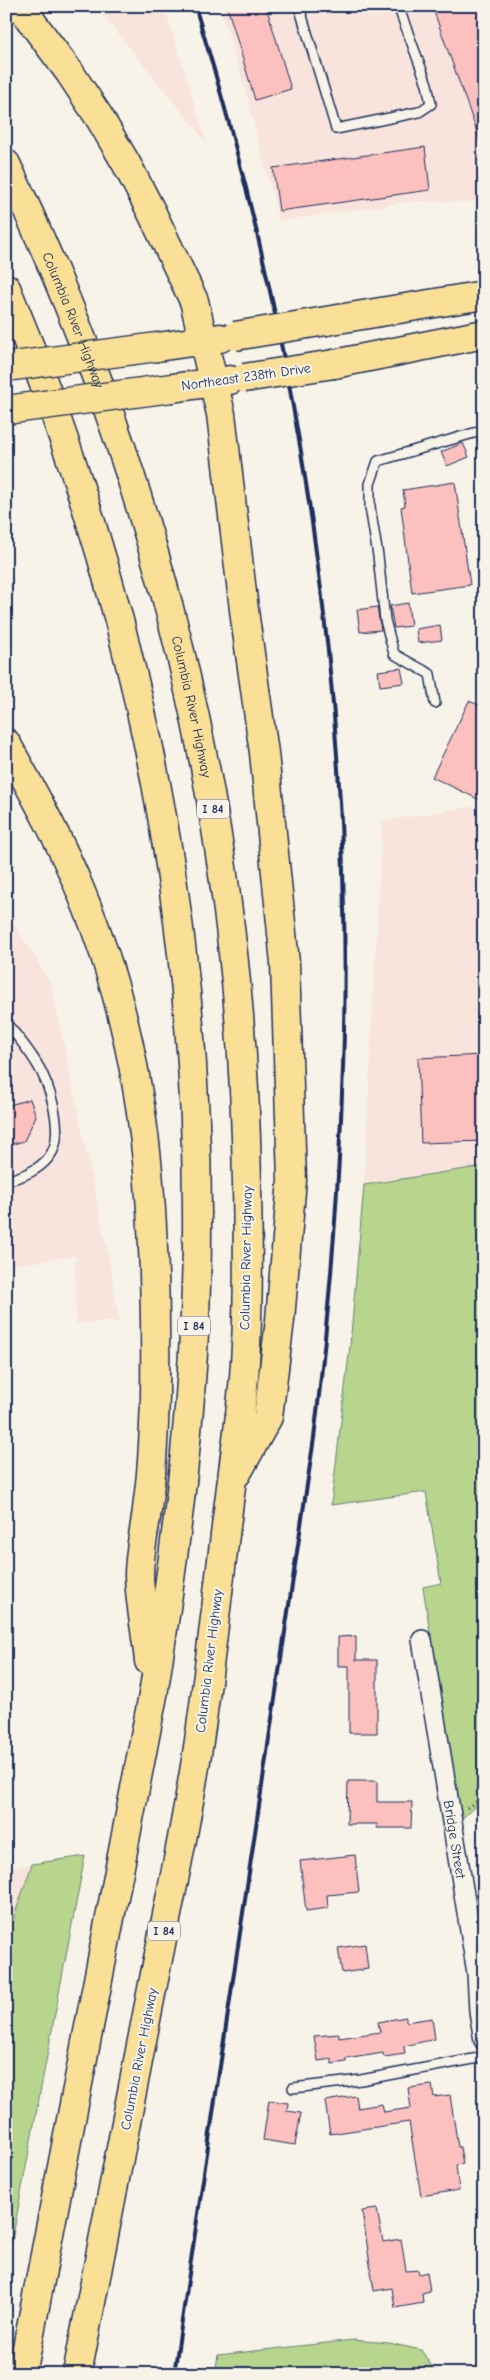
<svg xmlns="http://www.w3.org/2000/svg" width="490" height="2380" font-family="'Comic Neue',sans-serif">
	<rect width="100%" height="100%" fill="#f7f3e8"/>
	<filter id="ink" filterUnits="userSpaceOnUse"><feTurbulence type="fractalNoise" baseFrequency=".02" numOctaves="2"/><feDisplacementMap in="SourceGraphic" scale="10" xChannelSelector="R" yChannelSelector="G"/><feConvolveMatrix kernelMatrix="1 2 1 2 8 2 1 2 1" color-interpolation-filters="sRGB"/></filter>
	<g filter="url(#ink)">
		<path fill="#f8e4dc" d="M 96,6 L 164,6 L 207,143 Z
			M 220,6 L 484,6 L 484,202 L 413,201 L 279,221 L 247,96 Z
			M 484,805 L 484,1166 L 364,1185 L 382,821 Z
			M 6,910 L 51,984 L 110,1263 L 119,1321 L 76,1323 L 75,1256 L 6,1266 Z
			M 32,1864 L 12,1922 L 6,1940 L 6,1868 Z"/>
		<path fill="#b7d58d" stroke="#698276" d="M 484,1166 L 484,1803 L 478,1804 L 459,1821 L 423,1587 L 441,1583 L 426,1492 L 331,1505 L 350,1346 L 364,1185 Z
			M 85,1856 L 6,2272 L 6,1940 L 32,1864 Z
			M 353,2340 L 389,2343 L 421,2350 L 437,2374 L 215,2374 L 218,2355 Z"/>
		<path fill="#fcc0bf" stroke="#1b2f5e" d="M 227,6 L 266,6 L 291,89 L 255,100 Z
			M 432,6 L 484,6 L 484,146 L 482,146 Z
			M 425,147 L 430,190 L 279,211 L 273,168 Z
			M 463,443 L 469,457 L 447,466 L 441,452 Z
			M 455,482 L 470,585 L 412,593 L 401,507 L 405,506 L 403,490 Z
			M 408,603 L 411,626 L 394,628 L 390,606 Z
			M 377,607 L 381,630 L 360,632 L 357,610 Z
			M 440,625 L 442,640 L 418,643 L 416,629 Z
			M 401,668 L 404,683 L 380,686 L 378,671 Z
			M 469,701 L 484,707 L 484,802 L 432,777 Z
			M 484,1055 L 484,1141 L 421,1143 L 418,1058 Z
			M 30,1099 L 36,1116 L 24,1141 L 6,1146 L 6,1106 Z
			M 356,1636 L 356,1660 L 377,1660 L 377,1733 L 349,1733 L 349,1666 L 338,1666 L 338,1637 Z
			M 348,1781 L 377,1781 L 377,1802 L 412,1802 L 411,1828 L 377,1828 L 377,1824 L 347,1824 Z
			M 355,1855 L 359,1892 L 327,1895 L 328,1908 L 306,1911 L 300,1861 Z
			M 365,1944 L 368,1969 L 342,1973 L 338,1948 Z
			M 406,2017 L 406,2022 L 432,2018 L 435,2039 L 404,2046 L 405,2054 L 384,2057 L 383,2053 L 346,2059 L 346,2062 L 332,2064 L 332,2059 L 318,2061 L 314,2036 L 339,2034 L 339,2038 L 380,2032 L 378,2022 Z
			M 432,2085 L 434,2097 L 450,2095 L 458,2147 L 460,2147 L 463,2164 L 456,2165 L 459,2190 L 421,2196 L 409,2122 L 330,2134 L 325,2101 L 356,2096 L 358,2108 L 382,2104 L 384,2112 L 411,2108 L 408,2088 Z
			M 269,2100 L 288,2103 L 287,2111 L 301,2113 L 295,2145 L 263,2140 Z
			M 377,2209 L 383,2242 L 401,2239 L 406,2271 L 418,2270 L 419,2274 L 427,2272 L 430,2291 L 422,2293 L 423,2303 L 395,2308 L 392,2288 L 374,2291 L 362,2211 Z"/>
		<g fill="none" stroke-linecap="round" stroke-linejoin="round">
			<g stroke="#1b2f5e" stroke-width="12">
				<path id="lane" d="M 299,6 L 336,129 L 419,112 L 431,104 L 427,84 L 398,6
					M 435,703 L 430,674 L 394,654 L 385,620 L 378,556 L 370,507 L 370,484 L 378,461 L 484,430
					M 6,1023 C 19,1038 33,1055 42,1073 C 52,1094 65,1137 49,1157 C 38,1171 23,1176 6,1181
					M 293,2088 L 361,2080 L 484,2057"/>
			</g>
			<g stroke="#1b2f5e" stroke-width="22">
				<g id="street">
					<path id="s1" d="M 422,1640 L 477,1973 L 479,2012 L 484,2040"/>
				</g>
			</g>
			<g stroke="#1b2f5e" stroke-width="31">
				<g id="highway">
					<path d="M 20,6 L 70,73 L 99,117 L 126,163 L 151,211 L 194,301 L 221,414 L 245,618 L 264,753 L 285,963 L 292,1180 L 280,1320 L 268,1417 L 237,1473"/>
					<path id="s2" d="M 6,164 C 159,483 243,831 247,1184 C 248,1248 249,1313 244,1377 C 239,1430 231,1483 225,1535 C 217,1599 210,1663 201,1727 C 189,1813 170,1898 153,1984 C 128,2114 102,2244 77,2374"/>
					<path d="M 6,288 C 129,581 197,896 197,1214 C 198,1376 178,1536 153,1695 L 22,2374"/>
					<path d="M 326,321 L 484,295"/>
					<path d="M 157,347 L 220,338"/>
					<path d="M 334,364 L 484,334"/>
					<path d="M 172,388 L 230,380"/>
					<path d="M 6,743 C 33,792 60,840 81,892 C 150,1053 157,1223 155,1396 C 154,1430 153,1466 148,1500 C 146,1525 139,1551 139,1576 C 140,1603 146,1633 149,1661"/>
				</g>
			</g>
			<path stroke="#1b2f5e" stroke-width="3" stroke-dasharray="1 4" stroke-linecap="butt" d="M 467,1808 L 479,1800 L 484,1799"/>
			<use href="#lane" stroke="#f7f3e8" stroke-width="9"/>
			<use href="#street" stroke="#f7f3e8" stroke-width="19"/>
			<use href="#highway" stroke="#fadf96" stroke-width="28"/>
			<path stroke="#1b2f5e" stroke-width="4" d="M 174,2374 L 314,1438 C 329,1315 339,1192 343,1068 C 355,710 301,348 195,6"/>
			<g stroke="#1b2f5e" stroke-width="31" stroke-linecap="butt">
				<path id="highway-bridge" d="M 235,336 L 326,321
					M 6,367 L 157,347
					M 244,378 L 334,364
					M 6,410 L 172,388"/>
			</g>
			<use href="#highway-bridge" stroke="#fadf96" stroke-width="28"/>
		</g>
	</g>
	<g text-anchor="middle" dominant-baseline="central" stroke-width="4" stroke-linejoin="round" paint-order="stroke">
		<g fill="#f7f3e8" stroke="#5d6a87" stroke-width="1">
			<rect x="197" y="799.5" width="32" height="19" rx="4"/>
			<rect x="178" y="1316.5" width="32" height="19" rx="4"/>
			<rect x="148" y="1921.5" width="32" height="19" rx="4"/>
		</g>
		<g font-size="12" font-weight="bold" fill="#1b2f5e">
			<text x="213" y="809">I 84</text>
			<text x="194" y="1326">I 84</text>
			<text x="164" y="1931">I 84</text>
		</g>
		<g font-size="14" fill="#1b2f5e" stroke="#f7f3e8">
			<text stroke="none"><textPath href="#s2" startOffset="170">Columbia River Highway</textPath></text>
			<text transform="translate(246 377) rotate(-8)">Northeast 238th Drive</text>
			<text stroke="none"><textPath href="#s2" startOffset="575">Columbia River Highway</textPath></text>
			<text transform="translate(246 1258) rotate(-89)">Columbia River Highway</text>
			<text transform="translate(209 1661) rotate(-83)">Columbia River Highway</text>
			<text stroke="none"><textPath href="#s1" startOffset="202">Bridge Street</textPath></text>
			<text transform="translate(139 2059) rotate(-79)">Columbia River Highway</text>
		</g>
	</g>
	<rect width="490" height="2380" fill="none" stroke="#f7f3e8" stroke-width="25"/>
	<rect x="12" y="12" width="465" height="2355" fill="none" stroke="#1b2f5e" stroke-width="2" filter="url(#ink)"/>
</svg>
